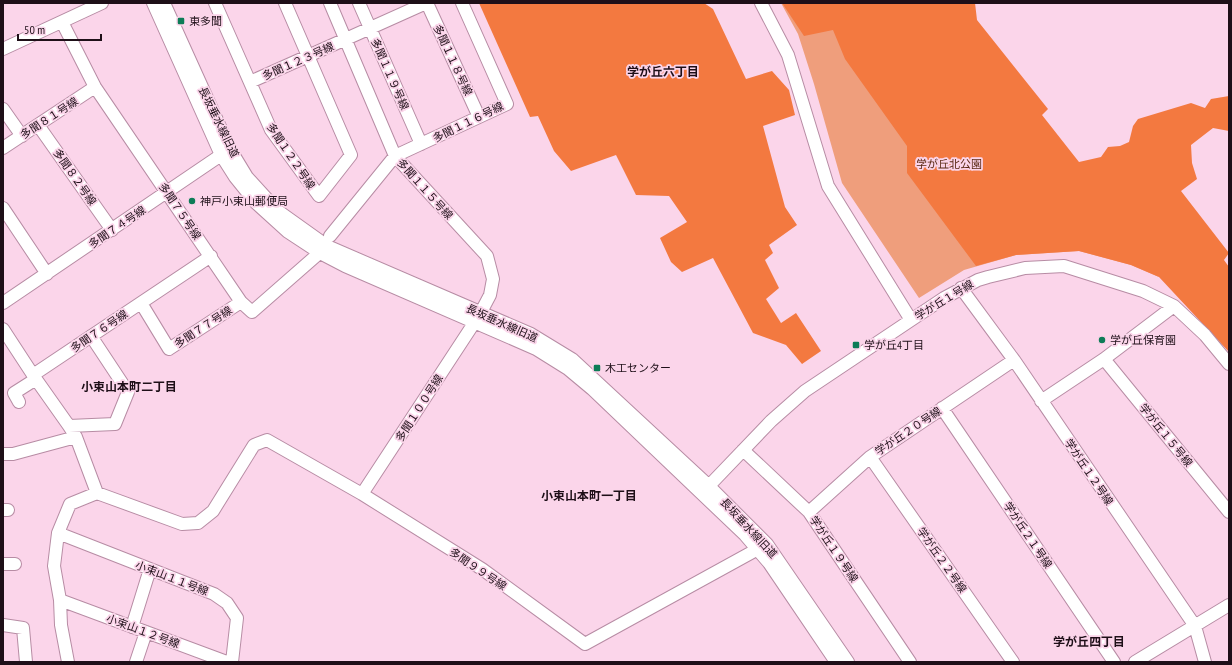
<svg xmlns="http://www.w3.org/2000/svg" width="1232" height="665" font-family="'PT Sans Narrow','Noto Sans JP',sans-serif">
	<rect width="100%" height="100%" fill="#fbd5ea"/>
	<path fill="#ef9e7c" d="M 781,3 L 952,3 L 1159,277 L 1131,265 L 1079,251 L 1016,255 L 964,270 L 919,298 L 842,183 L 814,84 L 798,34 Z"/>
	<path fill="#f37940" d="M 479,3 L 704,3 L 713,9 L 746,79 L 772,71 L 789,90 L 795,115 L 763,126 L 785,207 L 797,225 L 769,245 L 773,253 L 765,260 L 779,288 L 766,299 L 781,323 L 796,313 L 821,351 L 802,364 L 786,345 L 753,333 L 713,258 L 682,272 L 671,262 L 660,238 L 687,222 L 669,196 L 636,195 L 616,155 L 571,171 L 554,151 L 538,116 L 530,117 Z
		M 782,3 L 975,3 L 977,20 L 1048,109 L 1042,115 L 1079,162 L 1101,157 L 1108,147 L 1120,146 L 1129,142 L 1133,126 L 1138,119 L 1191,103 L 1205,108 L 1211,99 L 1229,96 L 1229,131 L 1213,128 L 1191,145 L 1192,163 L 1197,179 L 1181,191 L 1229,253 L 1224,260 L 1229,267 L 1229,352 L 1159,277 L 1131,265 L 1079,251 L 1016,255 L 976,266 L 907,173 L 907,146 L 845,59 L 833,30 L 804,36 Z"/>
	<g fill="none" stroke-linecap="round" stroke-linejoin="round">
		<g stroke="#b78ca4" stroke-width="14">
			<path id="minor" d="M 153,3 L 221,155 L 235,177 L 256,203 L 288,232 L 320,253 L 345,266 L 536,349 L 568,369 L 592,389 L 745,535 L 769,563 L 836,662
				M 164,3 L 230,149 L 247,177 L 278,211 L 327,246 L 531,334 L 572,359 L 709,486 L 767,544 L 848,662
				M 215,3 L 271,130 L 319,196 L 351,155 L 285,3
				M 330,3 L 395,156 L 487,256 L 493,279 L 490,295 L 480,314 L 362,494
				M 359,3 L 421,144
				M 427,3 L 479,117
				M 761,3 L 788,55 L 828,186 L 911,320
				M 62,22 L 95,87 L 241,302 L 252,312 L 325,248
				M 3,49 L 102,3
				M 250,82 L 426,3
				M 3,109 L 22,136
				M 38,125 L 112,230
				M 3,148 L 95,87
				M 3,208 L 47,274
				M 330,236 L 395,156 L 507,104 L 462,3
				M 961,288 L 1014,360 L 1195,626 L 1205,662
				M 3,303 L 227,151
				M 141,303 L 169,349 L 241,302
				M 3,329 L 33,375 L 211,256
				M 1104,359 L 1229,512
				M 33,375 L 69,426 L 115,424 L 128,392 L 91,336
				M 1041,401 L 1104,359 L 1174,306
				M 19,402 L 14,393 L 36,379
				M 942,408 L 1114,662
				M 76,437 L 97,493
				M 743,450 L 809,512 L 910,662
				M 3,454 L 13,454 L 76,437 L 69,426
				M 870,457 L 1013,662
				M 704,491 L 771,421 L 805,391 L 944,298 L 978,280 L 988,277 L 1025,268 L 1064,266 L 1143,291 L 1174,306 L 1205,335 L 1229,364
				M 3,510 L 8,510
				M 809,512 L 870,457 L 1014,360
				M 58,533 L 214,594 L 227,603 L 237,618 L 232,662
				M 3,564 L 15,564
				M 60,600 L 227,662
				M 3,625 L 23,628 L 26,662
				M 132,627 L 150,569
				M 68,662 L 61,625 L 60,600 L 54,566 L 58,533 L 70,504 L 97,493 L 182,524 L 198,523 L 213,511 L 254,445 L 267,440 L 362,494 L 482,569 L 585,644 L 767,544
				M 136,662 L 146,632
				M 1135,662 L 1229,605"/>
		</g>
		<use href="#minor" stroke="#fff" stroke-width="12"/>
	</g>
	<g fill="#0d7c57" stroke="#fbd5ea" stroke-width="1.5">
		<rect x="177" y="17" width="8" height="8" rx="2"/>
		<circle cx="192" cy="201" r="4"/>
		<circle cx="1102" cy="340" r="4"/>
		<rect x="852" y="341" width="8" height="8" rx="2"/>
		<rect x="593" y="364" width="8" height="8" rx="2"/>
	</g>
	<g text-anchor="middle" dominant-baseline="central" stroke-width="3.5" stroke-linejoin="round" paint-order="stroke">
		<g font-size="11" fill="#1e0f18" stroke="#fbd5ea" text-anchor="start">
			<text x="189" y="21">東多聞</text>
			<text x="200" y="201">神戸小束山郵便局</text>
			<text x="1110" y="340">学が丘保育園</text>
			<text x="864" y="345">学が丘4丁目</text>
			<text x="605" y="368">木工センター</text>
		</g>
		<g font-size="11" fill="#1e0f18" stroke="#fbd5ea">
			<text transform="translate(453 60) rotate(65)">多聞１１８号線</text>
			<text transform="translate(298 61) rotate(-24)">多聞１２３号線</text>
			<text transform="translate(390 74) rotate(66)">多聞１１９号線</text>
			<text transform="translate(49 118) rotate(-33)">多聞８１号線</text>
			<text transform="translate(219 122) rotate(64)">長坂垂水線旧道</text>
			<text transform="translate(468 122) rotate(-26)">多聞１１６号線</text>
			<text transform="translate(291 156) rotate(56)">多聞１２２号線</text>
			<text transform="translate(75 177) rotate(55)">多聞８２号線</text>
			<text transform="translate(425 189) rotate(48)">多聞１１５号線</text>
			<text transform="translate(180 211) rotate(56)">多聞７５号線</text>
			<text transform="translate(117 227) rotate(-34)">多聞７４号線</text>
			<text transform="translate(944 300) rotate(-31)">学が丘１号線</text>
			<text transform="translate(502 323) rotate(24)">長坂垂水線旧道</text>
			<text transform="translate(203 327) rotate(-33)">多聞７７号線</text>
			<text transform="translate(99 331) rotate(-34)">多聞７６号線</text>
			<text transform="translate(419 408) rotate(-57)">多聞１００号線</text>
			<text transform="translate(908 431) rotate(-34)">学が丘２０号線</text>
			<text transform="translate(1166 435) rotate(51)">学が丘１５号線</text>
			<text transform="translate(1089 472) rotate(56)">学が丘１２号線</text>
			<text transform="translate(749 528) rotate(47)">長坂垂水線旧道</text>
			<text transform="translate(1028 535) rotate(56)">学が丘２１号線</text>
			<text transform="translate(834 549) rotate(56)">学が丘１９号線</text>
			<text transform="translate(942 560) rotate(55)">学が丘２２号線</text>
			<text transform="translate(478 569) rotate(34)">多聞９９号線</text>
			<text transform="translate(172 578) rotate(21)">小束山１１号線</text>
			<text transform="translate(143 631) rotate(20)">小束山１２号線</text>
		</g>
		<g font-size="11" fill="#592812" stroke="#fbd5ea">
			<text x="949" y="164">学が丘北公園</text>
		</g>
		<g font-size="12" font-weight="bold" fill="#1e0f18" stroke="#fbd5ea">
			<text x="663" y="71">学が丘六丁目</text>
			<text x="129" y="386">小束山本町二丁目</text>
			<text x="589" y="495">小束山本町一丁目</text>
			<text x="1089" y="641">学が丘四丁目</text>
		</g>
	</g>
	<rect width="1232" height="665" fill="none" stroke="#1e0f18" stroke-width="8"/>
	<path d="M18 34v6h83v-6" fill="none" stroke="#1e0f18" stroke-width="2"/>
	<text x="24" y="34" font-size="12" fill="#1e0f18" stroke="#fbd5ea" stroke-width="3" paint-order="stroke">50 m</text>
</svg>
